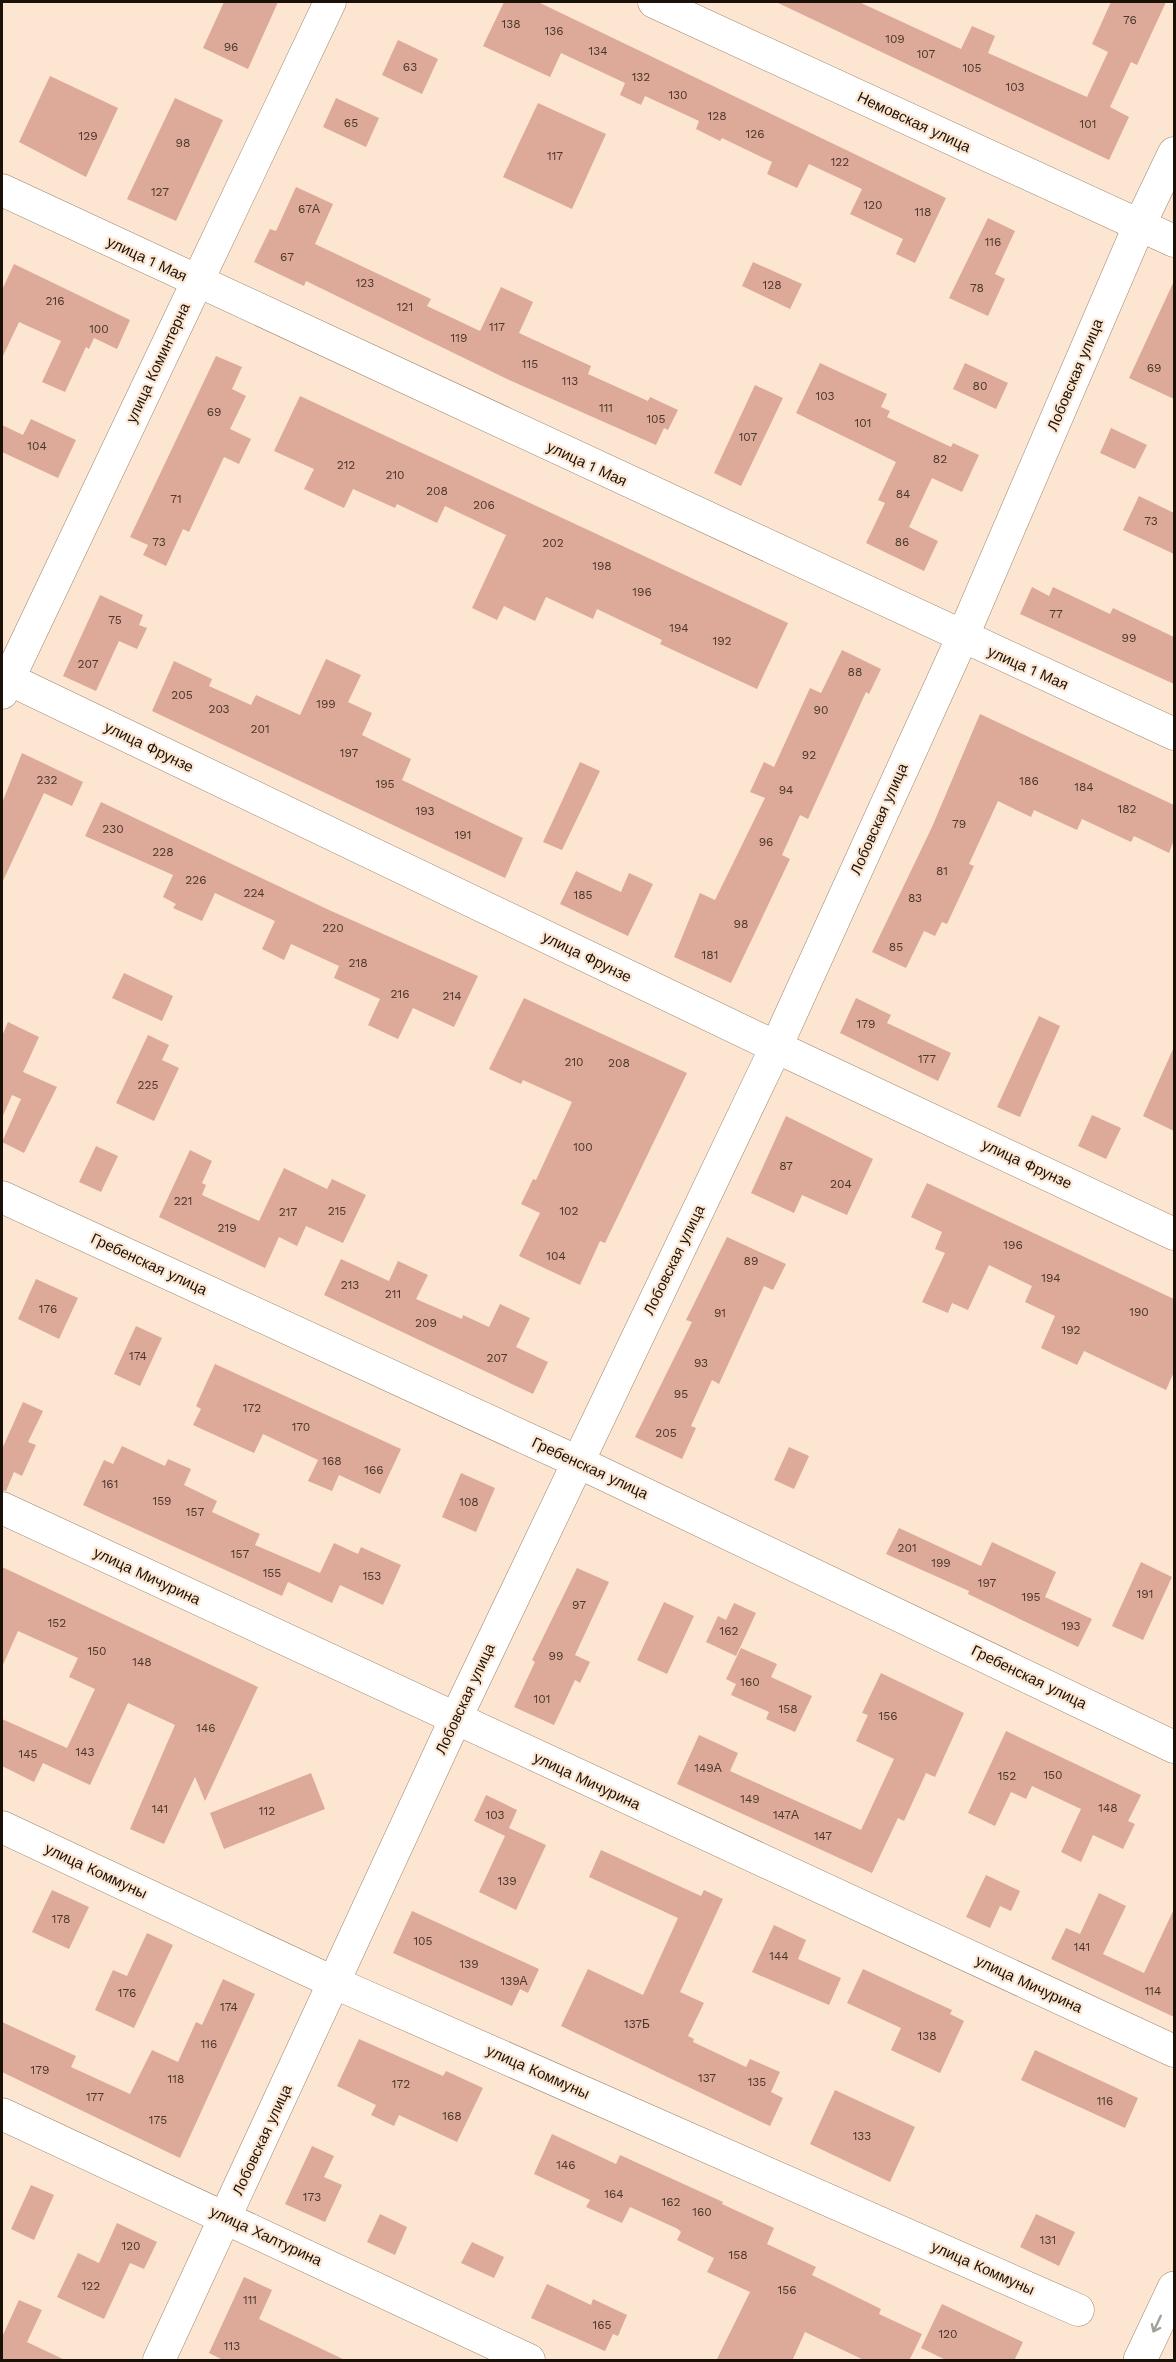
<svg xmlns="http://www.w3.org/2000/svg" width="1176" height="2362" font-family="'Work Sans',sans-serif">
	<rect width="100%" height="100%" fill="#fce6d1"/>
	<path fill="#dda998" d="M 224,2 L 278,2 L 248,69 L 203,48 Z
		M 504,2 L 538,2 L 946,198 L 915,263 L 896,254 L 903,239 L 850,214 L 862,189 L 809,164 L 797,188 L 767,174 L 772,162 L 722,138 L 720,141 L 696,129 L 699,121 L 645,96 L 641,105 L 620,95 L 625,83 L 561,53 L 550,77 L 483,46 Z
		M 776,2 L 859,2 L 961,49 L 972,26 L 995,36 L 988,53 L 1087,97 L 1108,52 L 1092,44 L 1111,2 L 1166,2 L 1137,65 L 1131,62 L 1110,107 L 1129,117 L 1109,160 Z
		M 398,40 L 438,59 L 422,94 L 382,75 Z
		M 50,76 L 118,108 L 86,177 L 19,142 Z
		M 175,98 L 223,120 L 176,221 L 127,199 Z
		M 336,98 L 379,118 L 366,147 L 323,127 Z
		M 538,103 L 606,134 L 572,209 L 503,177 Z
		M 296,187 L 333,204 L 315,244 L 431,299 L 427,306 L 480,331 L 501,287 L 533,302 L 519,333 L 591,366 L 588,374 L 648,401 L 650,397 L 678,410 L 668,430 L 664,428 L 656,445 L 507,379 L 306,281 L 304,286 L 254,262 L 270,229 L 276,231 Z
		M 988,218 L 1015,231 L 995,274 L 1005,279 L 988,316 L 949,298 Z
		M 753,262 L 802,284 L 790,309 L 742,286 Z
		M 14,264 L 130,320 L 117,349 L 94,338 L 89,349 L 86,347 L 65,392 L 42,382 L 61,341 L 19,322 L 2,358 L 2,290 Z
		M 1174,281 L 1174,399 L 1129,378 Z
		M 216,356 L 242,367 L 232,389 L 246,396 L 230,429 L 251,439 L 239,464 L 224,457 L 189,532 L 183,529 L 166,566 L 143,555 L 148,545 L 130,537 Z
		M 820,363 L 887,394 L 881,407 L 890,411 L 887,417 L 951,447 L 953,443 L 979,455 L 962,492 L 932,478 L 909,527 L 938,541 L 924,571 L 866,543 L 885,503 L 878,500 L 896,462 L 796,413 Z
		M 965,363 L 1008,383 L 996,409 L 953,389 Z
		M 755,385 L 783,398 L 741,486 L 714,473 Z
		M 300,396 L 788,623 L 757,689 L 660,644 L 662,640 L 597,609 L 593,619 L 546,597 L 535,621 L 504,606 L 497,620 L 472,608 L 506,535 L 445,506 L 437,523 L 397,504 L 395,508 L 353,489 L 344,508 L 304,489 L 314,469 L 274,451 Z
		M 31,419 L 76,440 L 58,478 L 2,452 L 2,425 L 23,435 Z
		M 1111,428 L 1147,445 L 1135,469 L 1100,453 Z
		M 1139,496 L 1174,513 L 1174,554 L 1123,530 Z
		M 1032,587 L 1049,596 L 1053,587 L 1110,614 L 1113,608 L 1174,637 L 1174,684 L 1020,614 Z
		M 100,595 L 143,615 L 139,625 L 147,628 L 137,649 L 119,641 L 96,691 L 63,676 Z
		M 842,650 L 881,669 L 869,694 L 866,692 L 808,819 L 800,815 L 782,855 L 790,859 L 731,983 L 674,957 L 700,893 L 715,900 L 765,798 L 750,792 L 764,762 L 774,767 L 810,688 L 821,693 Z
		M 326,659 L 361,675 L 348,702 L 372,713 L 362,735 L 411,759 L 402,780 L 523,838 L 505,878 L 152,711 L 174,661 L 212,679 L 209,686 L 251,705 L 256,695 L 300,715 Z
		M 980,714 L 1174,805 L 1174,840 L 1169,853 L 1134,836 L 1131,842 L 1082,819 L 1077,830 L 1034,810 L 1031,817 L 998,801 L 969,864 L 974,866 L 947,924 L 942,922 L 935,936 L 924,931 L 906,968 L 872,952 L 932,827 Z
		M 22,753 L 83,782 L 72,806 L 44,793 L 2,883 L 2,803 Z
		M 580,762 L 600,771 L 562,850 L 543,842 Z
		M 101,802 L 329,910 L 478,976 L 454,1027 L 413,1008 L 398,1039 L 368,1025 L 380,999 L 334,978 L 339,966 L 291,944 L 284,960 L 262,949 L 275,921 L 215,893 L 202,921 L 173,908 L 176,904 L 163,897 L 173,875 L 85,836 Z
		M 576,871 L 621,892 L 629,873 L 653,884 L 628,936 L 560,904 Z
		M 124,973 L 173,996 L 162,1021 L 112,998 Z
		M 524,998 L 687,1073 L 605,1243 L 600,1241 L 580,1285 L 519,1256 L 540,1213 L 521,1204 L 533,1179 L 536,1180 L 572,1102 L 523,1080 L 521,1084 L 489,1069 Z
		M 856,998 L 891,1015 L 887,1023 L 951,1053 L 938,1081 L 840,1033 Z
		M 1039,1016 L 1060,1026 L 1020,1117 L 997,1107 Z
		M 8,1022 L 39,1037 L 23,1072 L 57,1087 L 24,1153 L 2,1142 L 21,1099 L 12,1095 L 2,1118 L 2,1036 Z
		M 148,1035 L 169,1045 L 162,1060 L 179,1068 L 154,1121 L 116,1103 Z
		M 1174,1047 L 1174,1131 L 1143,1116 Z
		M 1092,1115 L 1121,1128 L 1106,1159 L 1078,1146 Z
		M 786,1116 L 873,1159 L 847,1215 L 802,1195 L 794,1213 L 751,1193 Z
		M 96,1146 L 118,1156 L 101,1192 L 79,1182 Z
		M 190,1150 L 212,1161 L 202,1183 L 206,1185 L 202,1195 L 259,1221 L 284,1168 L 327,1189 L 332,1179 L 366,1195 L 343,1243 L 306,1226 L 297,1246 L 279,1237 L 265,1268 L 159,1217 Z
		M 927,1183 L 1174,1299 L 1174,1372 L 1166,1390 L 1084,1351 L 1077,1365 L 1041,1348 L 1055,1316 L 1025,1302 L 1032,1286 L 989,1265 L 968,1310 L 952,1303 L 948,1313 L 922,1302 L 945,1253 L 935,1249 L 942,1232 L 911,1217 Z
		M 727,1237 L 786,1264 L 773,1290 L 764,1286 L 719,1384 L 712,1380 L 691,1426 L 696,1428 L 682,1459 L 635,1437 L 692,1322 L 686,1320 Z
		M 341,1259 L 389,1281 L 398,1261 L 428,1275 L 416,1299 L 462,1319 L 463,1315 L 489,1327 L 500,1304 L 530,1318 L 516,1347 L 548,1362 L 533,1394 L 324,1295 Z
		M 36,1279 L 78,1298 L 59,1339 L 18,1319 Z
		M 136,1326 L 162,1338 L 140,1386 L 114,1374 Z
		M 215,1364 L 401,1449 L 380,1494 L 339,1475 L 332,1491 L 308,1481 L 318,1460 L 263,1434 L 254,1453 L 193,1425 L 201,1409 L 196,1406 Z
		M 23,1402 L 43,1411 L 28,1442 L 36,1445 L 22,1476 L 14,1472 L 6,1491 L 2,1490 L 2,1449 Z
		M 122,1446 L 165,1466 L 168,1459 L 191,1469 L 184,1485 L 217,1501 L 212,1512 L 260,1534 L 255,1545 L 320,1573 L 334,1543 L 358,1554 L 361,1547 L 401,1565 L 383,1605 L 340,1585 L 332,1603 L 288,1582 L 282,1596 L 83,1505 L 104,1460 L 113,1464 Z
		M 789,1447 L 809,1456 L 794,1489 L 774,1480 Z
		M 461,1473 L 495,1488 L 476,1532 L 442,1517 Z
		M 899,1528 L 981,1566 L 992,1542 L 1056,1572 L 1045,1597 L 1092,1619 L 1078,1647 L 968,1594 L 969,1591 L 886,1554 Z
		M 1141,1562 L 1172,1577 L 1143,1640 L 1112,1626 Z
		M 2,1567 L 258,1687 L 205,1801 L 195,1777 L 164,1844 L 130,1829 L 175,1725 L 128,1703 L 90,1785 L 43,1763 L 34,1782 L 2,1766 L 2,1719 L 67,1748 L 95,1689 L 69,1677 L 78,1658 L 18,1631 L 2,1667 Z
		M 577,1568 L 609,1582 L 575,1655 L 590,1662 L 580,1683 L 575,1680 L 554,1725 L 514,1707 L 535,1662 L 532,1660 Z
		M 664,1602 L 694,1616 L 667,1674 L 637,1660 Z
		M 734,1603 L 756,1613 L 736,1656 L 706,1642 L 718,1616 L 726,1620 Z
		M 741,1648 L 777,1664 L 771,1677 L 812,1696 L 795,1732 L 766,1719 L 769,1712 L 731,1695 L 736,1684 L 726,1679 Z
		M 881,1673 L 964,1713 L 935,1777 L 926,1773 L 904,1821 L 898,1818 L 872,1873 L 677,1784 L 699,1735 L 738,1753 L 730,1771 L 861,1830 L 894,1759 L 856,1741 L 868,1715 L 862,1713 Z
		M 1006,1731 L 1141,1795 L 1128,1821 L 1135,1824 L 1123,1849 L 1093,1835 L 1081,1862 L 1061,1852 L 1081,1809 L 1032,1786 L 1026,1799 L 1011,1792 L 995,1826 L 968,1813 Z
		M 311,1773 L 325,1809 L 224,1849 L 210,1813 Z
		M 486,1795 L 517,1810 L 509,1828 L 546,1845 L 516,1910 L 479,1892 L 505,1836 L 474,1821 Z
		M 601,1850 L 701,1896 L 704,1890 L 723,1899 L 680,1992 L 704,2003 L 688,2036 L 694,2039 L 693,2042 L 746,2067 L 750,2059 L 780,2072 L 771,2092 L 783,2098 L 770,2126 L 561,2026 L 588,1969 L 643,1995 L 678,1918 L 589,1877 Z
		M 986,1875 L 1020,1891 L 1011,1911 L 1000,1906 L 990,1928 L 966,1917 Z
		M 52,1890 L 89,1907 L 69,1949 L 32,1932 Z
		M 1099,1893 L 1126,1906 L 1103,1954 L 1144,1973 L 1174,1909 L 1174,2017 L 1051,1959 L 1066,1928 L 1080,1934 Z
		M 412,1911 L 539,1969 L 528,1993 L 520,1989 L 512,2006 L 393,1953 Z
		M 774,1925 L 806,1940 L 798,1959 L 841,1978 L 829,2005 L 752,1972 Z
		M 147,1933 L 173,1945 L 134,2028 L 95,2010 L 113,1970 L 127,1976 Z
		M 863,1969 L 952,2010 L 950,2014 L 964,2021 L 940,2073 L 891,2050 L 901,2028 L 847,2003 Z
		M 223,1979 L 255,1994 L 180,2158 L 2,2072 L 2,2022 L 76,2056 L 71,2067 L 130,2094 L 152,2050 L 178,2062 L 196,2022 L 202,2025 Z
		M 359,2039 L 443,2076 L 446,2071 L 483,2088 L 457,2142 L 399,2115 L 394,2126 L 371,2115 L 376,2105 L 337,2086 Z
		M 1035,2050 L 1138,2098 L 1125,2128 L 1021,2080 Z
		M 835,2090 L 915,2127 L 890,2182 L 810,2144 Z
		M 552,2134 L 616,2164 L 620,2155 L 723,2202 L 722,2204 L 774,2228 L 767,2244 L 816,2267 L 812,2275 L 881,2309 L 879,2314 L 922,2334 L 909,2361 L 866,2361 L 805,2332 L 792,2361 L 716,2361 L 750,2292 L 707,2272 L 714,2258 L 677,2240 L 681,2232 L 678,2229 L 630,2207 L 622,2223 L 586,2207 L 590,2200 L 534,2174 Z
		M 312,2146 L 334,2156 L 324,2177 L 342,2185 L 325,2222 L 285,2204 Z
		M 31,2185 L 54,2195 L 34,2240 L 11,2229 Z
		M 380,2214 L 407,2227 L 395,2255 L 367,2242 Z
		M 1036,2214 L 1075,2232 L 1059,2266 L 1020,2247 Z
		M 117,2223 L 157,2242 L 144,2269 L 130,2263 L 104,2319 L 57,2297 L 78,2253 L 99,2263 Z
		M 472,2242 L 504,2257 L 494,2278 L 461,2263 Z
		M 244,2277 L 272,2290 L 259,2319 L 347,2361 L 225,2361 L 209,2353 Z
		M 547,2284 L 591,2305 L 593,2299 L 627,2315 L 618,2336 L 613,2334 L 605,2351 L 531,2318 Z
		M 19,2300 L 42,2310 L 27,2342 L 67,2361 L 2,2361 L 2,2337 Z
		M 942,2304 L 1023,2342 L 1014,2361 L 948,2361 L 921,2348 Z"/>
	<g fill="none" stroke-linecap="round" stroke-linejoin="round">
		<g stroke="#9c836b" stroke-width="33">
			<path id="minor" d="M 654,2 L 1174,241
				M 2,190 L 1174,734
				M 2,676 L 776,1047 L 1174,1234
				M 2,693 L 330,2
				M 2,1197 L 578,1462 L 1174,1747
				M 2,1508 L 1174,2051
				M 2,1827 L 335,1983 L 1078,2310
				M 2,2114 L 529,2360
				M 159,2360 L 455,1720 L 776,1047 L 962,638 L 1139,226 L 1174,153"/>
		</g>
		<g stroke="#9c836b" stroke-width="34">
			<path id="primary" d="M 1140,2360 L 1174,2288"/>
		</g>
		<use href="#minor" stroke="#fff" stroke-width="32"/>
		<use href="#primary" stroke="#fff" stroke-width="33"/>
	</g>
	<defs><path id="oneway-shaft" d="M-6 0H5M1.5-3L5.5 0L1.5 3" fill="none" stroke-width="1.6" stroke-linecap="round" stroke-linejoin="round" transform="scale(1.5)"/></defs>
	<use stroke="#a3a09c" href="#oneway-shaft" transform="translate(1157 2324) rotate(115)"/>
	<g text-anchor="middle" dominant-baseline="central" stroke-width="4.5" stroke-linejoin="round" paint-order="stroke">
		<g font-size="12" fill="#4b372c">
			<text x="1130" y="20">76</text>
			<text x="511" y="24">138</text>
			<text x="554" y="31">136</text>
			<text x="895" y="39">109</text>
			<text x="231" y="47">96</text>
			<text x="598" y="51">134</text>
			<text x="926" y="54">107</text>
			<text x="410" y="67">63</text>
			<text x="972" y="68">105</text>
			<text x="641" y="77">132</text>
			<text x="1015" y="87">103</text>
			<text x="678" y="95">130</text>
			<text x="717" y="116">128</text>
			<text x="351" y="123">65</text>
			<text x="1088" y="124">101</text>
			<text x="755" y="134">126</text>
			<text x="88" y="136">129</text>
			<text x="183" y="143">98</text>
			<text x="555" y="156">117</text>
			<text x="840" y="162">122</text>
			<text x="160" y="192">127</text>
			<text x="873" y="205">120</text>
			<text x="309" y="209">67А</text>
			<text x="923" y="212">118</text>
			<text x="993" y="242">116</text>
			<text x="287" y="257">67</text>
			<text x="365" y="283">123</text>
			<text x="772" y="285">128</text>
			<text x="977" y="288">78</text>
			<text x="55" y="301">216</text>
			<text x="405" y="307">121</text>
			<text x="497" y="327">117</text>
			<text x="99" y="329">100</text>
			<text x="459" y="338">119</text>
			<text x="530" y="364">115</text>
			<text x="1154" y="368">69</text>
			<text x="570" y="381">113</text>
			<text x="980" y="386">80</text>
			<text x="825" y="396">103</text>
			<text x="606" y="408">111</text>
			<text x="214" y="412">69</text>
			<text x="656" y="419">105</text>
			<text x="863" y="423">101</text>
			<text x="748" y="437">107</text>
			<text x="37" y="446">104</text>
			<text x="940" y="459">82</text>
			<text x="346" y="465">212</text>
			<text x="395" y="475">210</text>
			<text x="437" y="491">208</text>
			<text x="903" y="494">84</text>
			<text x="176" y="499">71</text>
			<text x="484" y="505">206</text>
			<text x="1151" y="521">73</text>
			<text x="159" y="542">73</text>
			<text x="902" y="542">86</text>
			<text x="553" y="543">202</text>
			<text x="602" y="566">198</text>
			<text x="642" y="592">196</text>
			<text x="1056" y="614">77</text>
			<text x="115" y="620">75</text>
			<text x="679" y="628">194</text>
			<text x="1129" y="638">99</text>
			<text x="722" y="641">192</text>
			<text x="88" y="664">207</text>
			<text x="855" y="672">88</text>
			<text x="182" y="695">205</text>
			<text x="326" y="704">199</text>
			<text x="219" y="709">203</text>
			<text x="821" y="710">90</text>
			<text x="260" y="729">201</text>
			<text x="349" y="753">197</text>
			<text x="809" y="755">92</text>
			<text x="47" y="780">232</text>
			<text x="1029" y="781">186</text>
			<text x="385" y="784">195</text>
			<text x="1084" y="787">184</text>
			<text x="786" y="790">94</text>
			<text x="1127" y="809">182</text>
			<text x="425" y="811">193</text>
			<text x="959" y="824">79</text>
			<text x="113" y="829">230</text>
			<text x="463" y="835">191</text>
			<text x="766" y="842">96</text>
			<text x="163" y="852">228</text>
			<text x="942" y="871">81</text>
			<text x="196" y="880">226</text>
			<text x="254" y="893">224</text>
			<text x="583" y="895">185</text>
			<text x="915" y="898">83</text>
			<text x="741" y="924">98</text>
			<text x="333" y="928">220</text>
			<text x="896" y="947">85</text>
			<text x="710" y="955">181</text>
			<text x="358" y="963">218</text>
			<text x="400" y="994">216</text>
			<text x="452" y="996">214</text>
			<text x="866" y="1024">179</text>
			<text x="927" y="1059">177</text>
			<text x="574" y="1062">210</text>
			<text x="619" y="1063">208</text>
			<text x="148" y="1085">225</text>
			<text x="583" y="1147">100</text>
			<text x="786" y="1166">87</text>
			<text x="841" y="1184">204</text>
			<text x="183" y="1201">221</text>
			<text x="337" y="1211">215</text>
			<text x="569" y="1211">102</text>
			<text x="288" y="1212">217</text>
			<text x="227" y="1228">219</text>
			<text x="1013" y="1245">196</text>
			<text x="556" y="1256">104</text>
			<text x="751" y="1261">89</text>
			<text x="1051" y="1278">194</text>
			<text x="350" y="1285">213</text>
			<text x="393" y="1294">211</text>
			<text x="48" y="1309">176</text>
			<text x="1139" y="1312">190</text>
			<text x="720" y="1313">91</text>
			<text x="426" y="1323">209</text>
			<text x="1071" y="1330">192</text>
			<text x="138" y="1356">174</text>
			<text x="497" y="1358">207</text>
			<text x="701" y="1363">93</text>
			<text x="681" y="1394">95</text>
			<text x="252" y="1408">172</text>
			<text x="301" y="1427">170</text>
			<text x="666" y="1433">205</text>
			<text x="332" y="1461">168</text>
			<text x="374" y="1470">166</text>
			<text x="110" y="1484">161</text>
			<text x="162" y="1501">159</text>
			<text x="469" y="1502">108</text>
			<text x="195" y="1512">157</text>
			<text x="907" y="1548">201</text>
			<text x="240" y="1554">157</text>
			<text x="941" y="1563">199</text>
			<text x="272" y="1573">155</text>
			<text x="372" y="1576">153</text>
			<text x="987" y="1583">197</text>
			<text x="1145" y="1594">191</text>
			<text x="1031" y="1597">195</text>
			<text x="579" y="1605">97</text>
			<text x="57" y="1623">152</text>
			<text x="1071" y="1626">193</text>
			<text x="729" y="1631">162</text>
			<text x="97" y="1651">150</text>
			<text x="556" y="1656">99</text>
			<text x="142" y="1662">148</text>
			<text x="750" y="1682">160</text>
			<text x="542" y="1699">101</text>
			<text x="788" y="1709">158</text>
			<text x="888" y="1716">156</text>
			<text x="206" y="1728">146</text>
			<text x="85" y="1752">143</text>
			<text x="28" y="1754">145</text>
			<text x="708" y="1768">149А</text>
			<text x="1053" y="1775">150</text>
			<text x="1007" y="1776">152</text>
			<text x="750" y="1799">149</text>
			<text x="1108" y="1808">148</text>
			<text x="160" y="1809">141</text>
			<text x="267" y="1811">112</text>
			<text x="495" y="1815">103</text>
			<text x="786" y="1815">147А</text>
			<text x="823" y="1836">147</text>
			<text x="507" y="1881">139</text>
			<text x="61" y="1919">178</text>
			<text x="423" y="1941">105</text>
			<text x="1082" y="1947">141</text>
			<text x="779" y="1956">144</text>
			<text x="469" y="1964">139</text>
			<text x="514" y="1981">139А</text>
			<text x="1153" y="1991">114</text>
			<text x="127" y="1993">176</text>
			<text x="229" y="2007">174</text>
			<text x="637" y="2024">137Б</text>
			<text x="927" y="2036">138</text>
			<text x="209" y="2044">116</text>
			<text x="40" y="2070">179</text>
			<text x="707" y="2078">137</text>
			<text x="176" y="2079">118</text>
			<text x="757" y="2082">135</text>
			<text x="401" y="2084">172</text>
			<text x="95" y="2097">177</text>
			<text x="1105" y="2101">116</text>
			<text x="452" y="2116">168</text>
			<text x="158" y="2120">175</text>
			<text x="862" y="2136">133</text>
			<text x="566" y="2165">146</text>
			<text x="614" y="2194">164</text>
			<text x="312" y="2197">173</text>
			<text x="671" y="2202">162</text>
			<text x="702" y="2212">160</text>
			<text x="1048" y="2240">131</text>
			<text x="131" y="2246">120</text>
			<text x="738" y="2255">158</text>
			<text x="91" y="2286">122</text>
			<text x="787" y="2290">156</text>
			<text x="250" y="2300">111</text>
			<text x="602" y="2325">165</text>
			<text x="948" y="2334">120</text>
			<text x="232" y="2346">113</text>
		</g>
		<g font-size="15" fill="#1a1108" stroke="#fce6d1">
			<text transform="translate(914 122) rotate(25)">Немовская улица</text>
			<text transform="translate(147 259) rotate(25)">улица 1 Мая</text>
			<text transform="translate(158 363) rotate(-65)">улица Коминтерна</text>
			<text transform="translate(1075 375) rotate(-67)">Лобовская улица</text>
			<text transform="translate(587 464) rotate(25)">улица 1 Мая</text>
			<text transform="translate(1028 668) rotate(24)">улица 1 Мая</text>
			<text transform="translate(149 747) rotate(26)">улица Фрунзе</text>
			<text transform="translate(879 819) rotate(-66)">Лобовская улица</text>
			<text transform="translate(587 957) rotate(26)">улица Фрунзе</text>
			<text transform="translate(1027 1164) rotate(25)">улица Фрунзе</text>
			<text transform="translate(674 1260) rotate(-64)">Лобовская улица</text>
			<text transform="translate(149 1264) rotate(25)">Гребенская улица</text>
			<text transform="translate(590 1468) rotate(25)">Гребенская улица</text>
			<text transform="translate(147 1576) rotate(25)">улица Мичурина</text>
			<text transform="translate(1029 1677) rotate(26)">Гребенская улица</text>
			<text transform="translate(465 1699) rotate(-65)">Лобовская улица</text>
			<text transform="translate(587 1781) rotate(25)">улица Мичурина</text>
			<text transform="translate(96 1871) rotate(25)">улица Коммуны</text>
			<text transform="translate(1029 1984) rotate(25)">улица Мичурина</text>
			<text transform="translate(538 2072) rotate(24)">улица Коммуны</text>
			<text transform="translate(262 2140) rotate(-65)">Лобовская улица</text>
			<text transform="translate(266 2236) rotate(25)">улица Халтурина</text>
			<text transform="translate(983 2268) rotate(24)">улица Коммуны</text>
		</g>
	</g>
	<rect width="1176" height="2362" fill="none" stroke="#1a1108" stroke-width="6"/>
</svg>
